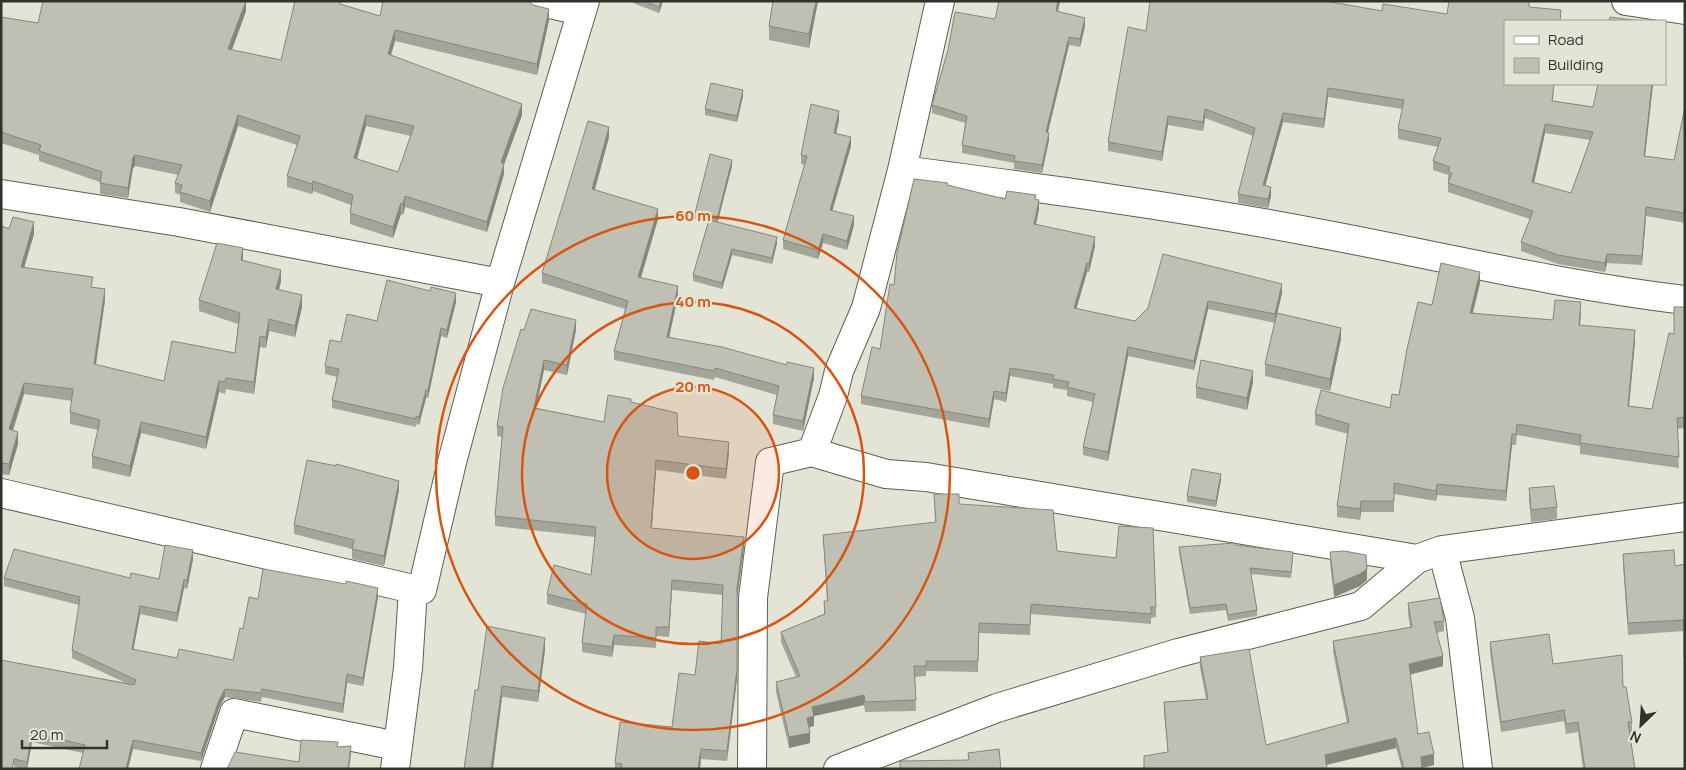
<svg xmlns="http://www.w3.org/2000/svg" width="1686" height="770" font-family="Manrope,sans-serif">
	<rect width="100%" height="100%" fill="#e3e4d6"/>
	<g fill="none" stroke-linecap="round" stroke-linejoin="round">
		<g stroke="#5e5f53" stroke-width="30">
			<path id="minor" d="M 537,1 L 581,11
				M 1626,1 L 1685,10
				M 902,170 C 1039,188 1176,206 1312,232 C 1436,255 1559,285 1685,300
				M 1,194 L 179,222 L 500,283
				M 812,452 L 886,474 L 926,477 L 1417,559
				M 1,493 L 413,589
				M 1442,550 L 1460,618 L 1478,769
				M 215,769 L 234,713 L 397,746
				M 395,769 L 408,668 L 413,589 L 422,590 L 452,462 L 500,283 L 585,1
				M 752,769 L 753,598 L 770,462 L 812,452 L 833,396 L 839,371 L 866,308 L 902,170 L 940,1
				M 838,769 L 997,708 L 1178,653 L 1361,606 L 1417,559 L 1442,550 L 1685,517"/>
		</g>
		<use href="#minor" stroke="#fff" stroke-width="28"/>
	</g>
	<path fill="#a4a59a" fill-rule="evenodd" d="M 246,1 L 246,11 L 232,50 L 281,60 L 341,4 L 380,16 L 549,20 L 537,75 L 395,41 L 391,55 L 522,115 L 504,163 L 504,174 L 487,232 L 405,207 L 403,215 L 401,214 L 393,238 L 350,224 L 350,213 L 351,205 L 313,191 L 312,194 L 287,187 L 287,176 L 297,145 L 238,126 L 210,212 L 180,202 L 180,195 L 175,193 L 175,183 L 178,175 L 135,166 L 133,168 L 128,198 L 100,194 L 100,182 L 39,161 L 39,155 L 1,143 L 1,17 L 38,23 ZM 366,126 L 411,136 L 398,172 L 357,159 Z
		M 633,1 L 663,1 L 659,13 L 633,3 Z
		M 773,1 L 818,1 L 809,48 L 769,40 L 769,26 Z
		M 1060,1 L 1058,12 L 1085,26 L 1080,47 L 1069,45 L 1048,132 L 1049,140 L 1042,173 L 1014,169 L 1014,163 L 962,153 L 962,145 L 965,123 L 932,113 L 932,105 L 995,19 Z
		M 1146,31 L 1505,84 L 1554,84 L 1553,101 L 1593,107 L 1653,84 L 1645,156 L 1674,160 L 1685,107 L 1685,223 L 1646,216 L 1642,265 L 1607,263 L 1605,272 L 1558,264 L 1521,251 L 1521,242 L 1530,219 L 1448,192 L 1448,183 L 1449,181 L 1448,181 L 1448,175 L 1433,170 L 1433,161 L 1438,147 L 1398,139 L 1398,129 L 1402,109 L 1328,97 L 1324,128 L 1283,122 L 1265,186 L 1271,196 L 1268,208 L 1238,203 L 1238,194 L 1253,136 L 1205,118 L 1203,131 L 1168,125 L 1162,161 L 1108,151 L 1108,142 ZM 1545,133 L 1590,140 L 1571,193 L 1534,183 Z
		M 743,96 L 737,122 L 705,115 L 705,109 Z
		M 839,120 L 836,134 L 851,146 L 832,210 L 854,225 L 847,250 L 823,243 L 818,259 L 783,249 L 783,240 L 805,165 L 801,164 L 801,155 Z
		M 609,137 L 595,190 L 658,219 L 641,278 L 678,296 L 669,337 L 814,378 L 803,431 L 773,424 L 773,415 L 777,395 L 715,377 L 714,380 L 614,360 L 614,351 L 625,309 L 542,283 L 542,273 Z
		M 732,166 L 717,222 L 777,243 L 772,264 L 732,255 L 722,289 L 693,281 L 693,275 L 708,222 L 695,219 L 695,213 Z
		M 948,185 L 1005,199 L 1036,200 L 1039,209 L 1036,224 L 1095,246 L 1089,272 L 1087,272 L 1076,309 L 1135,321 L 1148,308 L 1282,293 L 1276,318 L 1341,339 L 1330,391 L 1265,376 L 1265,364 L 1275,323 L 1208,309 L 1194,370 L 1128,356 L 1108,461 L 1083,455 L 1083,447 L 1093,402 L 1067,396 L 1067,390 L 1053,388 L 1053,384 L 1010,376 L 1006,402 L 994,399 L 989,428 L 861,404 L 861,396 L 880,349 L 894,285 Z
		M 1,226 L 34,234 L 24,267 L 93,287 L 105,300 L 96,365 L 164,381 L 235,353 L 238,324 L 199,311 L 199,300 L 243,260 L 281,281 L 279,290 L 302,307 L 295,337 L 269,331 L 266,348 L 260,347 L 254,394 L 226,389 L 225,394 L 219,392 L 206,449 L 141,433 L 130,477 L 92,468 L 92,456 L 98,430 L 70,424 L 70,412 L 72,401 L 24,394 L 13,431 L 18,444 L 9,475 L 1,474 Z
		M 1480,283 L 1473,313 L 1553,320 L 1581,313 L 1580,325 L 1635,341 L 1629,406 L 1652,409 L 1674,334 L 1685,307 L 1685,428 L 1677,429 L 1679,468 L 1580,454 L 1580,446 L 1517,435 L 1516,445 L 1512,445 L 1506,501 L 1437,495 L 1436,501 L 1394,494 L 1394,512 L 1361,512 L 1360,520 L 1337,517 L 1337,506 L 1348,434 L 1315,425 L 1315,414 L 1390,408 L 1399,395 L 1432,305 Z
		M 456,302 L 447,338 L 441,336 L 428,398 L 426,398 L 419,425 L 416,424 L 416,427 L 332,408 L 332,400 L 337,377 L 325,374 L 325,366 L 341,342 L 377,321 Z
		M 524,330 L 576,330 L 567,375 L 544,370 L 536,408 L 604,422 L 631,402 L 678,436 L 729,452 L 726,479 L 656,470 L 652,528 L 744,547 L 737,598 L 737,679 L 727,761 L 701,759 L 700,769 L 615,769 L 615,763 L 672,727 L 695,675 L 721,644 L 723,595 L 672,590 L 669,637 L 656,636 L 656,648 L 614,645 L 612,657 L 582,652 L 582,643 L 586,614 L 547,604 L 547,594 L 591,575 L 595,537 L 495,526 L 495,516 L 502,437 L 497,436 L 497,426 Z
		M 1253,382 L 1247,410 L 1196,398 L 1196,387 Z
		M 1221,480 L 1216,507 L 1187,502 L 1187,496 Z
		M 1529,488 L 1557,507 L 1557,519 L 1531,522 L 1529,500 Z
		M 399,490 L 384,566 L 352,559 L 352,549 L 294,534 L 294,525 Z
		M 934,494 L 959,504 L 1057,551 L 1156,607 L 1156,617 L 1151,618 L 1151,624 L 1031,614 L 1030,635 L 979,633 L 978,672 L 926,671 L 926,676 L 915,677 L 916,711 L 865,712 L 864,705 L 814,716 L 814,726 L 809,727 L 810,743 L 789,748 L 776,692 L 776,682 L 796,677 L 781,642 L 781,632 L 824,614 L 824,601 L 827,601 L 823,535 L 935,523 Z
		M 1235,545 L 1293,558 L 1291,578 L 1251,574 L 1257,610 L 1257,616 L 1228,621 L 1226,610 L 1190,614 L 1179,553 L 1179,547 Z
		M 1330,552 L 1367,580 L 1360,586 L 1334,597 L 1330,564 Z
		M 1623,554 L 1675,566 L 1685,564 L 1685,668 L 1684,668 L 1684,631 L 1628,635 L 1623,565 Z
		M 193,559 L 187,589 L 184,588 L 177,622 L 140,614 L 133,650 L 177,658 L 233,660 L 243,629 L 258,599 L 378,597 L 363,686 L 347,683 L 343,713 L 262,697 L 261,702 L 225,697 L 219,708 L 201,761 L 133,749 L 83,753 L 32,742 L 27,769 L 20,769 L 14,767 L 1,660 L 126,683 L 72,658 L 72,650 L 79,605 L 4,586 L 4,578 L 130,578 L 159,579 Z
		M 1408,603 L 1444,621 L 1444,631 L 1437,633 L 1443,666 L 1410,674 L 1418,734 L 1434,765 L 1422,768 L 1422,769 L 1402,769 L 1396,748 L 1327,765 L 1327,769 L 1144,769 L 1144,756 L 1168,752 L 1164,713 L 1164,702 L 1206,699 L 1200,668 L 1200,657 L 1266,745 L 1347,723 L 1333,652 L 1333,641 L 1410,627 L 1408,614 Z
		M 1490,642 L 1553,664 L 1623,687 L 1632,722 L 1632,732 L 1629,732 L 1635,769 L 1583,769 L 1578,732 L 1566,734 L 1564,721 L 1501,732 L 1490,652 Z
		M 545,650 L 538,702 L 502,697 L 493,769 L 464,769 L 478,690 Z"/>
	<path fill="#86867d" d="M 246,1 L 246,11 L 228,60 L 228,49 Z
		M 661,1 L 663,1 L 659,13 L 659,7 Z
		M 816,1 L 818,1 L 809,48 L 809,34 Z
		M 1058,1 L 1060,1 L 1056,19 L 1056,11 Z
		M 549,9 L 549,20 L 537,75 L 537,64 Z
		M 1085,18 L 1085,26 L 1080,47 L 1080,39 Z
		M 395,30 L 395,41 L 388,65 L 388,54 Z
		M 1069,37 L 1069,45 L 1046,140 L 1046,132 Z
		M 1652,84 L 1653,84 L 1644,165 L 1644,156 Z
		M 1328,88 L 1328,97 L 1324,128 L 1324,119 Z
		M 743,90 L 743,96 L 737,122 L 737,116 Z
		M 522,104 L 522,115 L 501,173 L 501,162 Z
		M 1205,109 L 1205,118 L 1203,131 L 1203,122 Z
		M 839,111 L 839,120 L 834,142 L 834,133 Z
		M 1283,113 L 1283,122 L 1263,194 L 1263,185 Z
		M 238,115 L 238,126 L 210,212 L 210,201 Z
		M 366,115 L 366,126 L 354,169 L 354,158 Z
		M 1168,116 L 1168,125 L 1162,161 L 1162,152 Z
		M 1545,124 L 1545,133 L 1532,191 L 1532,182 Z
		M 609,127 L 609,137 L 592,199 L 592,189 Z
		M 1049,133 L 1049,140 L 1042,173 L 1042,165 Z
		M 851,137 L 851,146 L 830,219 L 830,210 Z
		M 135,155 L 135,166 L 133,168 L 128,198 L 128,188 L 133,157 Z
		M 732,160 L 732,166 L 717,225 L 717,219 Z
		M 504,164 L 504,174 L 487,232 L 487,222 Z
		M 313,181 L 313,191 L 312,194 L 312,184 Z
		M 1271,187 L 1271,196 L 1268,208 L 1268,199 Z
		M 405,196 L 405,207 L 403,215 L 403,204 Z
		M 1039,200 L 1039,209 L 1034,233 L 1034,224 Z
		M 401,203 L 401,214 L 393,238 L 393,227 Z
		M 1646,207 L 1646,216 L 1642,265 L 1642,256 Z
		M 658,209 L 658,219 L 638,287 L 638,277 Z
		M 854,216 L 854,225 L 847,250 L 847,241 Z
		M 34,222 L 34,234 L 21,278 L 21,267 Z
		M 823,234 L 823,243 L 818,259 L 818,250 Z
		M 777,237 L 777,243 L 772,264 L 772,258 Z
		M 1095,237 L 1095,246 L 1089,272 L 1089,264 Z
		M 243,248 L 243,260 L 241,260 Z
		M 732,249 L 732,255 L 722,289 L 722,283 Z
		M 1607,254 L 1607,263 L 1605,272 L 1605,263 Z
		M 1087,263 L 1087,272 L 1074,317 L 1074,308 Z
		M 281,270 L 281,281 L 276,300 L 276,289 Z
		M 1480,272 L 1480,283 L 1470,324 L 1470,313 Z
		M 1282,284 L 1282,293 L 1275,323 L 1275,314 Z
		M 678,286 L 678,296 L 667,347 L 667,337 Z
		M 105,289 L 105,300 L 94,376 L 94,364 Z
		M 456,293 L 456,302 L 447,338 L 447,330 Z
		M 302,295 L 302,307 L 295,337 L 295,326 Z
		M 1208,301 L 1208,309 L 1194,370 L 1194,361 Z
		M 1581,302 L 1581,313 L 1579,336 L 1579,325 Z
		M 269,319 L 269,331 L 266,348 L 266,337 Z
		M 576,320 L 576,330 L 567,375 L 567,365 Z
		M 441,328 L 441,336 L 428,398 L 428,390 Z
		M 1341,328 L 1341,339 L 1330,391 L 1330,379 Z
		M 1635,330 L 1635,341 L 1628,417 L 1628,406 Z
		M 260,336 L 260,347 L 254,394 L 254,382 Z
		M 1128,347 L 1128,356 L 1108,461 L 1108,452 Z
		M 544,360 L 544,370 L 534,417 L 534,408 Z
		M 814,368 L 814,378 L 803,431 L 803,421 Z
		M 1010,368 L 1010,376 L 1006,402 L 1006,393 Z
		M 1253,371 L 1253,382 L 1247,410 L 1247,398 Z
		M 219,381 L 219,392 L 206,449 L 206,437 Z
		M 24,383 L 24,394 L 9,441 L 9,429 Z
		M 426,390 L 426,398 L 419,425 L 419,417 Z
		M 994,391 L 994,399 L 989,428 L 989,419 Z
		M 141,422 L 141,433 L 130,477 L 130,466 Z
		M 18,432 L 18,444 L 9,475 L 9,464 Z
		M 1512,434 L 1512,445 L 1506,501 L 1506,491 Z
		M 729,442 L 729,452 L 726,479 L 726,469 Z
		M 656,460 L 656,470 L 651,538 L 651,528 Z
		M 1221,474 L 1221,480 L 1216,507 L 1216,501 Z
		M 399,481 L 399,490 L 384,566 L 384,556 Z
		M 1437,484 L 1437,495 L 1436,501 L 1436,491 Z
		M 1361,501 L 1361,512 L 1360,520 L 1360,509 Z
		M 744,537 L 744,547 L 737,598 L 737,679 L 727,761 L 737,588 Z
		M 193,550 L 193,559 L 187,589 L 187,580 Z
		M 1367,569 L 1367,580 L 1360,586 L 1334,597 L 1334,585 Z
		M 184,580 L 184,588 L 177,622 L 177,613 Z
		M 672,580 L 672,590 L 669,637 L 669,627 Z
		M 378,588 L 378,597 L 363,686 L 363,678 Z
		M 140,606 L 140,614 L 132,658 L 132,649 Z
		M 614,635 L 614,645 L 612,657 L 612,647 Z
		M 545,638 L 545,650 L 538,702 L 538,691 Z
		M 1443,656 L 1443,666 L 1409,675 L 1409,664 Z
		M 347,674 L 347,683 L 343,713 L 343,704 Z
		M 502,686 L 502,697 L 493,769 L 491,769 Z
		M 225,689 L 225,697 L 219,708 L 201,761 L 201,753 L 219,700 Z
		M 864,695 L 864,705 L 814,716 L 814,726 L 807,728 L 807,718 L 812,707 Z
		M 32,733 L 32,742 L 27,769 L 27,762 Z
		M 810,733 L 810,743 L 789,748 L 789,737 Z
		M 1396,738 L 1396,748 L 1325,765 L 1325,755 Z
		M 133,740 L 133,749 L 128,769 L 126,769 Z
		M 351,746 L 351,754 L 349,769 L 348,769 Z
		M 701,749 L 701,759 L 700,769 L 698,769 Z
		M 1434,754 L 1434,765 L 1421,768 L 1421,757 Z"/>
	<path fill="#bfc0b3" stroke="#86867d" fill-rule="evenodd" d="M 43,1 L 246,1 L 228,49 L 281,60 L 295,1 L 340,1 L 340,4 L 380,16 L 383,1 L 528,1 L 533,5 L 549,9 L 537,64 L 395,30 L 388,54 L 522,104 L 501,162 L 504,164 L 487,222 L 405,196 L 403,204 L 401,203 L 393,227 L 350,213 L 353,195 L 313,181 L 312,184 L 287,176 L 300,136 L 238,115 L 210,201 L 180,192 L 182,185 L 175,183 L 182,165 L 135,155 L 133,157 L 128,188 L 100,183 L 102,172 L 39,151 L 41,145 L 1,132 L 1,17 L 38,23 ZM 366,115 L 414,126 L 398,172 L 354,158 Z
		M 644,1 L 661,1 L 659,7 Z
		M 773,1 L 816,1 L 809,34 L 769,26 Z
		M 999,1 L 1058,1 L 1056,11 L 1085,18 L 1080,39 L 1069,37 L 1046,132 L 1049,133 L 1042,165 L 1014,161 L 1015,156 L 962,145 L 967,116 L 932,105 L 948,50 L 955,12 L 995,19 Z
		M 1150,1 L 1326,1 L 1382,11 L 1383,4 L 1447,14 L 1449,1 L 1529,1 L 1529,7 L 1561,10 L 1560,21 L 1505,21 L 1505,84 L 1554,84 L 1552,101 L 1593,107 L 1598,84 L 1652,84 L 1644,156 L 1674,160 L 1685,107 L 1685,213 L 1646,207 L 1642,256 L 1607,254 L 1605,263 L 1558,255 L 1521,242 L 1533,211 L 1448,183 L 1452,173 L 1448,171 L 1450,167 L 1433,161 L 1441,138 L 1398,129 L 1404,100 L 1328,88 L 1324,119 L 1283,113 L 1263,185 L 1271,187 L 1268,199 L 1238,194 L 1255,128 L 1205,109 L 1203,122 L 1168,116 L 1162,152 L 1108,142 L 1128,27 L 1146,31 ZM 1545,124 L 1593,132 L 1571,193 L 1532,182 Z
		M 1610,17 L 1640,21 L 1609,21 Z
		M 711,83 L 743,90 L 737,116 L 705,109 Z
		M 811,104 L 839,111 L 834,133 L 851,137 L 830,210 L 854,216 L 847,241 L 823,234 L 818,250 L 783,240 L 807,156 L 801,155 Z
		M 588,121 L 609,127 L 592,189 L 658,209 L 638,277 L 678,286 L 667,337 L 722,347 L 787,365 L 787,362 L 814,368 L 803,421 L 773,415 L 779,386 L 715,368 L 714,371 L 614,351 L 628,301 L 542,273 Z
		M 710,154 L 732,160 L 717,219 L 695,213 Z
		M 914,179 L 948,183 L 947,185 L 1005,199 L 1007,191 L 1036,195 L 1035,199 L 1039,200 L 1034,224 L 1095,237 L 1089,264 L 1087,263 L 1074,308 L 1135,321 L 1148,308 L 1163,254 L 1282,284 L 1275,314 L 1208,301 L 1194,361 L 1128,347 L 1108,452 L 1083,447 L 1095,394 L 1067,387 L 1069,382 L 1053,379 L 1054,375 L 1010,368 L 1006,393 L 994,391 L 989,419 L 861,396 L 872,347 L 880,349 L 890,284 L 894,285 L 897,253 Z
		M 13,217 L 34,222 L 21,267 L 93,277 L 91,287 L 105,289 L 94,364 L 164,381 L 172,341 L 235,353 L 240,313 L 199,300 L 217,243 L 243,248 L 241,260 L 281,270 L 276,289 L 302,295 L 295,326 L 269,319 L 266,337 L 260,336 L 254,382 L 226,378 L 225,382 L 219,381 L 206,437 L 141,422 L 130,466 L 92,456 L 100,420 L 70,412 L 73,389 L 24,383 L 9,429 L 18,432 L 9,464 L 1,463 L 1,226 L 9,229 Z
		M 709,220 L 777,237 L 772,258 L 732,249 L 722,283 L 693,275 Z
		M 1441,263 L 1480,272 L 1470,313 L 1553,320 L 1555,300 L 1581,302 L 1579,325 L 1635,330 L 1628,406 L 1652,409 L 1669,333 L 1674,334 L 1674,307 L 1685,307 L 1685,417 L 1677,418 L 1679,457 L 1580,443 L 1581,435 L 1517,424 L 1516,434 L 1512,434 L 1506,491 L 1437,484 L 1436,491 L 1394,483 L 1394,501 L 1361,501 L 1360,509 L 1337,506 L 1349,424 L 1315,414 L 1321,390 L 1390,408 L 1392,394 L 1399,395 L 1407,349 L 1418,302 L 1432,305 Z
		M 387,280 L 430,291 L 431,287 L 456,293 L 447,330 L 441,328 L 428,390 L 426,390 L 419,417 L 416,416 L 416,419 L 332,400 L 339,369 L 325,366 L 330,340 L 341,342 L 347,314 L 377,321 Z
		M 531,309 L 576,320 L 567,365 L 544,360 L 534,408 L 604,422 L 608,395 L 631,399 L 631,402 L 677,413 L 678,436 L 729,442 L 726,469 L 656,460 L 651,528 L 744,537 L 737,588 L 737,669 L 727,751 L 701,749 L 698,769 L 621,769 L 622,764 L 615,763 L 620,722 L 672,727 L 679,673 L 695,675 L 699,641 L 721,644 L 723,585 L 672,580 L 669,627 L 656,627 L 656,638 L 614,635 L 612,647 L 582,643 L 587,604 L 547,594 L 554,565 L 591,575 L 596,527 L 495,516 L 503,427 L 497,426 L 503,388 L 521,329 L 524,330 Z
		M 1277,313 L 1341,328 L 1330,379 L 1265,364 Z
		M 1201,360 L 1253,371 L 1247,398 L 1196,387 Z
		M 307,460 L 336,466 L 336,464 L 399,481 L 384,556 L 352,549 L 354,540 L 294,525 Z
		M 1192,469 L 1221,474 L 1216,501 L 1187,496 Z
		M 1554,486 L 1557,507 L 1531,510 L 1529,488 Z
		M 934,494 L 959,494 L 959,504 L 1053,510 L 1057,551 L 1116,558 L 1119,526 L 1153,528 L 1156,607 L 1151,607 L 1151,614 L 1031,604 L 1030,625 L 979,623 L 978,661 L 926,661 L 926,666 L 914,666 L 916,700 L 865,702 L 864,695 L 812,707 L 814,716 L 807,718 L 810,733 L 789,737 L 776,682 L 800,676 L 781,632 L 825,614 L 824,601 L 828,601 L 823,535 L 936,522 Z
		M 1235,543 L 1235,545 L 1293,552 L 1291,572 L 1250,568 L 1257,610 L 1228,615 L 1226,604 L 1190,608 L 1179,547 Z
		M 165,545 L 193,550 L 187,580 L 184,580 L 177,613 L 140,606 L 132,649 L 177,658 L 179,649 L 233,660 L 240,628 L 243,629 L 249,597 L 258,599 L 263,569 L 346,584 L 346,581 L 378,588 L 363,678 L 347,674 L 343,704 L 262,689 L 261,693 L 225,689 L 219,700 L 201,753 L 133,740 L 126,769 L 79,769 L 85,745 L 32,733 L 27,762 L 14,759 L 12,769 L 1,769 L 1,660 L 134,685 L 136,680 L 72,650 L 80,597 L 4,578 L 14,549 L 130,578 L 131,573 L 159,579 Z
		M 1674,550 L 1675,566 L 1685,564 L 1685,657 L 1684,657 L 1684,620 L 1628,623 L 1623,554 Z
		M 1344,551 L 1366,555 L 1367,569 L 1360,574 L 1334,585 L 1330,552 Z
		M 1440,598 L 1444,621 L 1434,622 L 1443,656 L 1409,664 L 1418,734 L 1429,732 L 1434,754 L 1421,757 L 1422,769 L 1404,769 L 1396,738 L 1325,755 L 1327,769 L 1144,769 L 1144,756 L 1168,752 L 1164,702 L 1208,699 L 1200,657 L 1249,649 L 1266,745 L 1349,722 L 1333,641 L 1412,627 L 1408,603 Z
		M 487,626 L 545,638 L 538,691 L 502,686 L 491,769 L 464,769 L 475,690 L 478,690 Z
		M 1549,634 L 1553,664 L 1622,655 L 1623,687 L 1626,687 L 1632,722 L 1628,722 L 1635,769 L 1585,769 L 1578,722 L 1566,724 L 1564,710 L 1501,722 L 1490,642 Z
		M 301,740 L 338,742 L 337,747 L 351,746 L 348,769 L 227,769 L 235,752 L 299,762 Z
		M 999,749 L 1001,769 L 900,769 L 900,761 L 969,760 L 968,753 Z"/>
	<circle cx="693" cy="473" r="86" fill="#d6550f" fill-opacity=".12"/>
	<g fill="none" stroke="#d6550f" stroke-width="2.5">
		<circle cx="693" cy="473" r="86"/>
		<circle cx="693" cy="473" r="171"/>
		<circle cx="693" cy="473" r="257"/>
	</g>
	<circle cx="693" cy="473" r="8" fill="#d6550f" stroke="#e3e4d6" stroke-width="2.5"/>
	<g font-size="15" text-anchor="middle" font-weight="bold" fill="#d6550f" stroke="#e3e4d6" stroke-width="4.5" stroke-linejoin="round" paint-order="stroke">
		<text x="693" y="221">60 m</text>
		<text x="693" y="307">40 m</text>
		<text x="693" y="392">20 m</text>
	</g>
	<rect width="1686" height="770" fill="none" stroke="#31322c" stroke-width="5"/>
	<rect x="1504" y="20" width="162" height="65" fill="#e3e4d6" stroke="#9c9d92"/>
	<rect x="1514" y="36" width="25" height="8" fill="#ffffff" stroke="#9c9d92"/>
	<text x="1548" y="45" font-size="15" fill="#31322c">Road</text>
	<rect x="1514" y="58" width="25" height="15" fill="#bfc0b3" stroke="#9c9d92"/>
	<text x="1548" y="70" font-size="15" fill="#31322c">Building</text>
	<g transform="translate(1641 725) rotate(205)" stroke="#e3e4d6" stroke-width="4" paint-order="stroke">
	<path d="M0-4L9 19L0 12L-9 19Z" fill="#31322c"/>
	<text y="-8" font-size="14" font-weight="bold" text-anchor="middle" fill="#31322c">N</text>
	</g>
	<path d="M22 740v8h85v-8" fill="none" stroke="#31322c" stroke-width="2.5"/>
	<text x="30" y="740" font-size="15" fill="#31322c" stroke="#e3e4d6" stroke-width="4" paint-order="stroke">20 m</text>
</svg>
